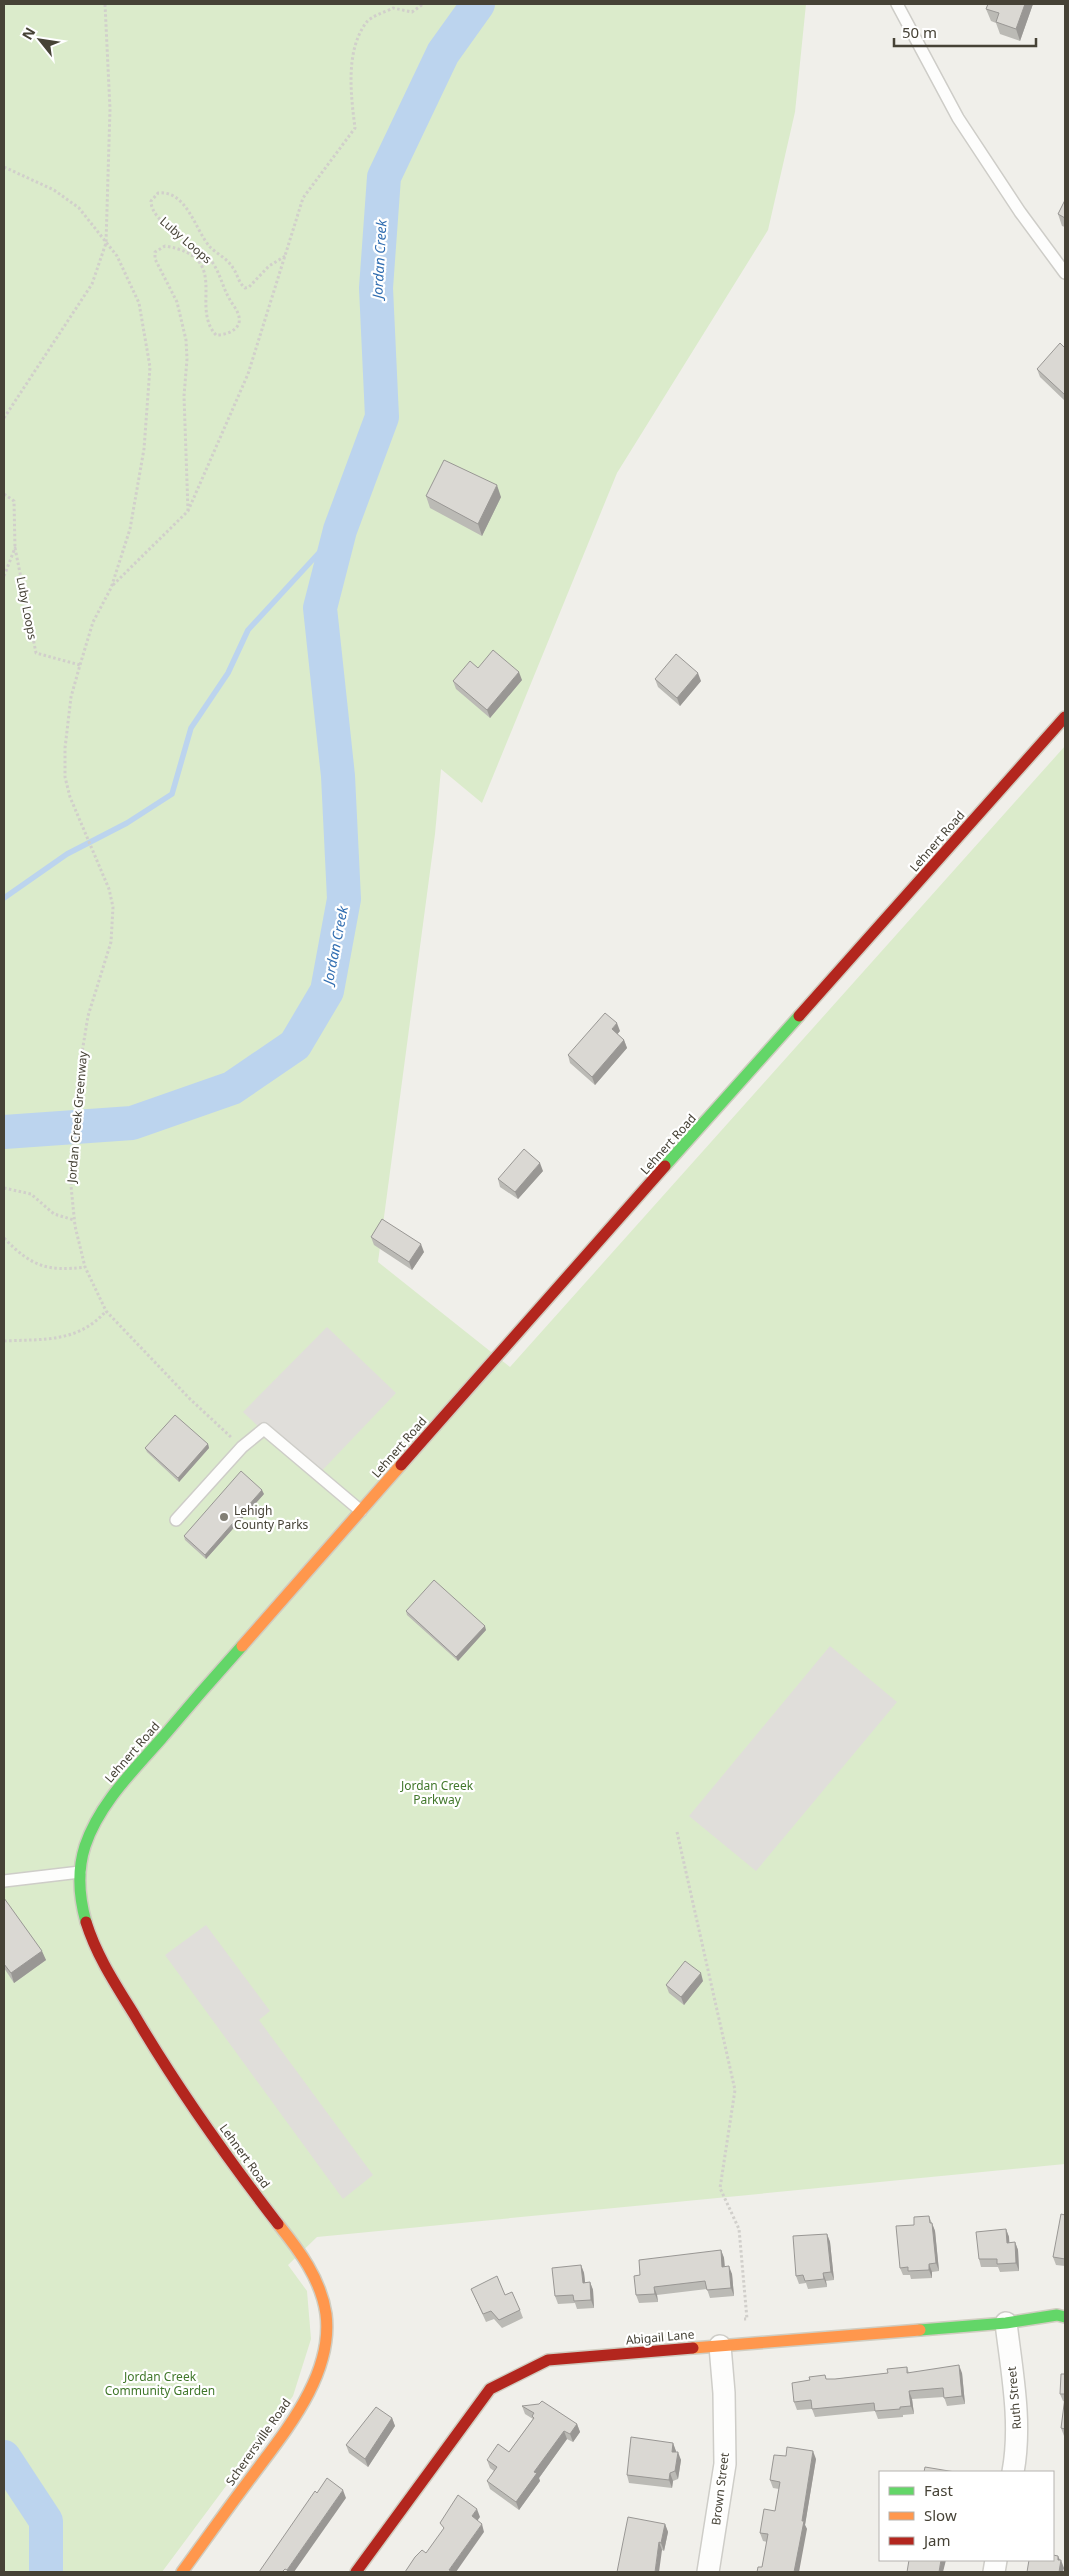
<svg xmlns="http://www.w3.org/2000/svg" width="1069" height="2576" font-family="'Noto Sans',sans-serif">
	<rect width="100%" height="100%" fill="#f0efea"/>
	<path fill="#dbebcb" d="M 4,4 L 806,4 L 795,112 L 768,230 L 617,473 L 482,803 L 441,769 L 435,834 L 378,1262 L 510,1367 L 1065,746 L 1065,2164 L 317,2237 L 288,2265 L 307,2291 L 311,2339 L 293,2396 L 162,2572 L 4,2572 Z"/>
	<path fill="#e0deda" d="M 327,1327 L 396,1393 L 314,1479 L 243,1412 Z
		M 830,1646 L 897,1702 L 756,1871 L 689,1816 Z
		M 206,1925 L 270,2011 L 259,2020 L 373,2175 L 343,2199 L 165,1955 Z"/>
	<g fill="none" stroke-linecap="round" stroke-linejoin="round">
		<path stroke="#bcd4ee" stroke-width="5.5" d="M 4,898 L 67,854 L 127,823 L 172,794 L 191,728 L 228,673 L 248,630 L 340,530"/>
		<path stroke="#bcd4ee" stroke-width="34" d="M 4,1132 L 132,1123 L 232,1088 L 295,1045 L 327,991 L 344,899 L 338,776 L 320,608 L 340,530 L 382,417 L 376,288 L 384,177 L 443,53 L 478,4
			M 4,2457 L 46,2521 L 46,2572"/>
		<g stroke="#cecdc8" stroke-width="14">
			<path id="lane" d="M 897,4 L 958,118 L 1020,212 L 1065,273
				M 176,1520 L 242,1447 L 264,1429 L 361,1511
				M 4,1881 L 80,1872"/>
		</g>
		<g stroke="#cecdc8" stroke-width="24">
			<path id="street" d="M 1006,2323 C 1012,2373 1022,2423 1013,2472
				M 708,2572 L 725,2464 L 724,2393 L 720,2346
				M 994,2572 L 996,2560"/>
		</g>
		<g stroke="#d0cdc1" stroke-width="14">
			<path id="fast" d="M 665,1166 L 799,1016
				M 86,1922 C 79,1897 77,1871 85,1846 C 99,1804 133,1771 162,1738 C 188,1707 215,1676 242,1646
				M 920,2330 L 1006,2323 L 1057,2315 L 1065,2317"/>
		</g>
		<g stroke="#d0cdc1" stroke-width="14">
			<path id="slow" d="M 242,1646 L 401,1465
				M 693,2348 L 920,2330
				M 182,2572 C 204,2542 225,2512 247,2483 C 282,2435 334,2377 326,2314 C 321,2279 299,2250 278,2224"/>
		</g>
		<g stroke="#d0cdc1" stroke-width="14">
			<path id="jam" d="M 799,1016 L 1065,717
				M 401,1465 L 665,1166
				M 86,1922 C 97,1957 116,1985 135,2016 C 178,2089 227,2158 278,2224
				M 356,2572 L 490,2389 L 548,2360 L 693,2348"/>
		</g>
		<path stroke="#d1cfcb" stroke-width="3" stroke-dasharray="2.5 2.5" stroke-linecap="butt" d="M 4,167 L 54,190 L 79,208 L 117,256 L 139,303 L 150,367 L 144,449 L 130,529 L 111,588 L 93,622 L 80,665 L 71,697 L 65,748 L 65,777 L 70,797 L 109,889 L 113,907 L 111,942 L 88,1016 L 78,1077 L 71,1186 L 75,1226 L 85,1267 L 106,1311 L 190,1399 L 232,1438
			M 4,418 L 92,284 L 106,243 L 110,109 L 105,4
			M 4,494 L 14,501 L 15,548
			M 188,511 L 184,396 L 187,359 L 186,340 L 177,302 L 155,259 L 155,252 L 165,246 C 233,257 189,306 216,335 C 224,335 236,332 239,323 C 241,313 233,306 229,298 C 221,284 220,270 208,257 C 195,241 151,224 151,201 L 158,193 C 187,190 195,230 210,247 C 217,254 228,259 233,268 C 238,275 238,282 245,288 L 249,287 L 269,266 L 287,255
			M 4,576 L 15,548 L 36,653 L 80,665
			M 113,585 L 188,511 L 248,374 L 303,198 L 355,128 C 351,96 345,51 366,23 C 371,16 385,12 393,8 L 412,12 L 423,4
			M 4,1188 L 31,1194 L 54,1214 L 74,1220
			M 4,1238 C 31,1266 47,1272 85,1267
			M 4,1341 C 43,1339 78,1343 106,1311
			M 677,1832 L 735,2090 L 720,2188 L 739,2229 L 747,2319 L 744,2319"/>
		<use href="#lane" stroke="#fdfdfc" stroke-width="11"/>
		<use href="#street" stroke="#fdfdfc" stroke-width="21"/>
		<use href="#fast" stroke="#63d668" stroke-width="11"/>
		<use href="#slow" stroke="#ff974d" stroke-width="11"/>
		<use href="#jam" stroke="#b3261e" stroke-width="11"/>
	</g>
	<path fill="#bbbab5" d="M 1033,4 L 1020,41 L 1000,34 L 996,23 L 991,21 L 986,9 Z
		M 1065,200 L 1065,227 L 1062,226 L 1058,214 Z
		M 1065,348 L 1065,401 L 1040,377 L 1037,369 Z
		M 426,496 L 501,497 L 482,536 L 430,508 Z
		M 478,668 L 522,680 L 490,718 L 456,689 L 453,681 Z
		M 655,679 L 701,681 L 680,706 L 658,687 Z
		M 620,1031 L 617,1034 L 624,1040 L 627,1048 L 595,1085 L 570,1063 L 568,1055 Z
		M 543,1171 L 518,1199 L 500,1187 L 498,1179 Z
		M 371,1237 L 424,1252 L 412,1270 L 374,1245 Z
		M 208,1444 L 209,1448 L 179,1482 L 147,1452 L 145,1448 Z
		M 264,1494 L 206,1559 L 185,1540 L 184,1536 Z
		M 406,1611 L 486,1630 L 458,1661 L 407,1615 Z
		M 4,1898 L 46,1960 L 14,1983 L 4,1968 Z
		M 703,1981 L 684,2005 L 669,1993 L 666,1985 Z
		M 1065,2215 L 1065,2266 L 1056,2265 L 1053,2257 Z
		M 929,2216 L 935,2231 L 939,2271 L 932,2272 L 932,2278 L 911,2279 L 910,2275 L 903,2275 L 900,2268 L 914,2225 Z
		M 1006,2229 L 1009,2237 L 1009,2243 L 1015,2242 L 1018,2250 L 1019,2271 L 1000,2272 L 998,2267 L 981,2267 L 979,2259 Z
		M 827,2234 L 830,2242 L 834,2280 L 826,2281 L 827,2287 L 808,2289 L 806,2283 L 799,2284 L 796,2276 Z
		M 721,2250 L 724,2258 L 725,2266 L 732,2274 L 734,2296 L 710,2298 L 707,2289 L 657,2295 L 658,2302 L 639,2303 L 636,2295 L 640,2275 Z
		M 581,2265 L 584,2273 L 585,2282 L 590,2282 L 593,2290 L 594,2308 L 577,2309 L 575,2303 L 558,2304 L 555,2296 Z
		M 471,2289 L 505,2295 L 520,2310 L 523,2318 L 502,2328 L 494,2319 L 486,2322 Z
		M 907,2367 L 909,2373 L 962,2373 L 965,2404 L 947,2406 L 944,2397 L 912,2399 L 914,2414 L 903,2415 L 903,2417 L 878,2419 L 875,2411 L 815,2417 L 812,2409 L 797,2410 L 794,2402 L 810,2380 L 825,2375 L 826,2379 L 835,2379 L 888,2373 Z
		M 1065,2374 L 1065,2436 L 1064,2436 L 1061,2428 L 1065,2402 L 1063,2401 L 1060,2394 Z
		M 522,2406 L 577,2424 L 580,2432 L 573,2442 L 567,2439 L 539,2478 L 540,2481 L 519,2510 L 490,2489 L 487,2481 L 494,2471 L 490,2468 L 487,2460 L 509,2452 L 533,2419 L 525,2414 Z
		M 392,2418 L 395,2426 L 368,2467 L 349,2453 L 346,2445 Z
		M 673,2443 L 676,2452 L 681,2460 L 678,2479 L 673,2481 L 672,2488 L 629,2483 L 627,2475 Z
		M 786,2456 L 816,2459 L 805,2525 L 807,2529 L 762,2567 L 767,2542 L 763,2541 L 760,2533 L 775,2511 L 779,2489 L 773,2488 L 770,2480 Z
		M 665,2524 L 668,2532 L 664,2551 L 662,2550 L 617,2572 Z"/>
	<path fill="#999794" d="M 1025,4 L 1033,4 L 1020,41 L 1016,29 Z
		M 497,485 L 501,497 L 482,536 L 478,524 Z
		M 519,672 L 522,680 L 490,718 L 487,710 Z
		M 698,673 L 701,681 L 680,706 L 677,698 Z
		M 617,1023 L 620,1031 L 615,1037 L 612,1029 Z
		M 624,1040 L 627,1048 L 595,1085 L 592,1077 Z
		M 540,1163 L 543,1171 L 518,1199 L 515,1192 Z
		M 421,1244 L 424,1252 L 412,1270 L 409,1262 Z
		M 208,1444 L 209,1448 L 179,1482 L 178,1478 Z
		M 262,1490 L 264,1494 L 206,1559 L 205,1555 Z
		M 485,1626 L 486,1630 L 458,1661 L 456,1657 Z
		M 42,1951 L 46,1960 L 14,1983 L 11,1973 Z
		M 701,1973 L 703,1981 L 684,2005 L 681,1997 Z
		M 932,2223 L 935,2231 L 939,2271 L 936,2263 Z
		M 1006,2229 L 1009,2237 L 1010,2251 L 1007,2243 Z
		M 827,2234 L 830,2242 L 834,2280 L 831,2272 Z
		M 1015,2242 L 1018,2250 L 1019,2271 L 1016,2263 Z
		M 721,2250 L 724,2258 L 725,2275 L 722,2267 Z
		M 929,2264 L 932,2272 L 932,2278 L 929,2270 Z
		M 581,2265 L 584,2273 L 586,2291 L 583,2283 Z
		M 729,2266 L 732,2274 L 734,2296 L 731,2288 Z
		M 823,2273 L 826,2281 L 827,2287 L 824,2279 Z
		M 590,2282 L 593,2290 L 594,2308 L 591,2300 Z
		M 654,2287 L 657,2295 L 658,2302 L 655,2294 Z
		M 959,2365 L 962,2373 L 965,2404 L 962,2396 Z
		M 909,2391 L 912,2399 L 914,2414 L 911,2406 Z
		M 392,2418 L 395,2426 L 368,2467 L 365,2459 Z
		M 577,2424 L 580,2432 L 573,2442 L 570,2434 Z
		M 564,2431 L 567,2439 L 539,2478 L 540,2481 L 519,2510 L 516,2502 L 534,2472 Z
		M 673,2443 L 676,2451 L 675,2460 L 672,2452 Z
		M 813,2451 L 816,2459 L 805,2525 L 807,2529 L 799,2572 L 794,2572 Z
		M 678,2452 L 681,2460 L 678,2479 L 675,2471 Z
		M 670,2473 L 673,2481 L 672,2488 L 669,2480 Z
		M 343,2490 L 346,2498 L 294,2572 L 287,2572 L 287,2570 Z
		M 477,2509 L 480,2517 L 475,2524 L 472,2516 Z
		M 482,2524 L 484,2532 L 456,2572 L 450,2572 L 449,2570 Z
		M 665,2524 L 668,2532 L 664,2551 L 661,2543 Z
		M 659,2542 L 662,2550 L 659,2572 L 655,2572 Z
		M 1058,2556 L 1061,2562 L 1061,2560 L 1064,2568 L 1063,2572 L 1059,2572 L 1058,2560 Z
		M 941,2560 L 946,2560 L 943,2572 L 939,2572 Z"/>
	<path fill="#dad8d3" stroke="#999794" d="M 988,4 L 1025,4 L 1016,29 L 996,22 L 999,13 L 986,9 Z
		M 1065,200 L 1065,218 L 1058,214 Z
		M 1060,343 L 1065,348 L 1065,395 L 1037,369 Z
		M 444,460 L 497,485 L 478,524 L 426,496 Z
		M 493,650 L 519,672 L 487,710 L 453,681 L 470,661 L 478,668 Z
		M 676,654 L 698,673 L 677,698 L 655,679 Z
		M 605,1013 L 617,1023 L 612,1029 L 624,1040 L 592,1077 L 568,1055 Z
		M 524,1149 L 540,1163 L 515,1192 L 498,1179 Z
		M 382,1219 L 421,1244 L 409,1262 L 371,1237 Z
		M 175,1415 L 208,1444 L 178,1478 L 145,1448 Z
		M 241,1471 L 262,1490 L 205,1555 L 184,1536 Z
		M 434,1580 L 485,1626 L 456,1657 L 406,1611 Z
		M 4,1898 L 42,1951 L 11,1973 L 4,1964 Z
		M 685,1961 L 701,1973 L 681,1997 L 666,1985 Z
		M 1061,2214 L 1065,2215 L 1065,2259 L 1053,2257 Z
		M 929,2216 L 930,2223 L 932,2223 L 936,2263 L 929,2264 L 929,2270 L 908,2271 L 908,2267 L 900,2268 L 896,2226 L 914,2225 L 914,2217 Z
		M 1006,2229 L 1007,2243 L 1015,2242 L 1016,2263 L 997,2264 L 997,2259 L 979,2259 L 976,2232 Z
		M 827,2234 L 831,2272 L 823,2273 L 824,2279 L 805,2281 L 803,2275 L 796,2276 L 793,2236 Z
		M 721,2250 L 722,2267 L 729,2266 L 731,2288 L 707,2290 L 705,2281 L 654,2287 L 655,2294 L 636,2295 L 634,2276 L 640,2275 L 639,2260 Z
		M 581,2265 L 583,2283 L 590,2282 L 591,2300 L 574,2301 L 573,2295 L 555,2296 L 552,2268 Z
		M 497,2276 L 505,2295 L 512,2292 L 520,2310 L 499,2320 L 491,2311 L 483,2314 L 471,2289 Z
		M 959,2365 L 962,2396 L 944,2398 L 943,2388 L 909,2391 L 911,2406 L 900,2407 L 900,2409 L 875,2411 L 874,2403 L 812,2409 L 811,2400 L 794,2402 L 792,2383 L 810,2380 L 809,2377 L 825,2375 L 826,2379 L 835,2379 L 888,2373 L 887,2369 L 907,2367 L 907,2373 Z
		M 1061,2374 L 1065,2374 L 1065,2394 L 1060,2394 Z
		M 1065,2397 L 1065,2429 L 1061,2428 Z
		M 542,2401 L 577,2424 L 570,2434 L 564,2431 L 534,2472 L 537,2473 L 516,2502 L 487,2481 L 497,2467 L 487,2460 L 498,2444 L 509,2452 L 534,2418 L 532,2416 L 534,2413 L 522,2406 L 539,2404 Z
		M 376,2407 L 392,2418 L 365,2459 L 346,2445 Z
		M 631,2437 L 673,2443 L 672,2452 L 678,2452 L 675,2471 L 670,2473 L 669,2480 L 627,2475 Z
		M 787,2447 L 813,2451 L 802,2521 L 804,2521 L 794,2572 L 757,2572 L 758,2567 L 762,2567 L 768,2534 L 760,2533 L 764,2509 L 775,2511 L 780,2482 L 770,2480 L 774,2455 L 786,2456 Z
		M 925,2467 L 955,2472 L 924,2472 Z
		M 327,2478 L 343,2490 L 287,2570 L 285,2569 L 282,2572 L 259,2572 L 315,2491 L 317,2493 Z
		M 458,2495 L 477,2509 L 472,2516 L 482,2524 L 449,2570 L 453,2572 L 405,2572 L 415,2557 L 422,2550 L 426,2553 L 444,2528 L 440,2523 Z
		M 628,2517 L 665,2524 L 661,2543 L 659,2542 L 655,2572 L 617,2572 Z
		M 1053,2555 L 1058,2556 L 1058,2560 L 1061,2560 L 1059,2572 L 1027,2572 L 1029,2560 L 1053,2560 Z
		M 909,2560 L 941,2560 L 939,2572 L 907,2572 Z"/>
	<circle fill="#827f75" stroke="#fff" stroke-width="2" cx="224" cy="1517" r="5"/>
	<g text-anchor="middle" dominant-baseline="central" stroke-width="4.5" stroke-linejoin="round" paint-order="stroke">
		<g font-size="12" fill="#464236" stroke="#fff">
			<text transform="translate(186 240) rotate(41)">Luby Loops</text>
			<text transform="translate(27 608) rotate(79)">Luby Loops</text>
			<text transform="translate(937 841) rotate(-49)">Lehnert Road</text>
			<text transform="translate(77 1117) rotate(-85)">Jordan Creek Greenway</text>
			<text transform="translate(668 1144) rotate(-48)">Lehnert Road</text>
			<text transform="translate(399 1447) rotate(-49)">Lehnert Road</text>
			<text transform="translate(132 1752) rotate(-49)">Lehnert Road</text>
			<text transform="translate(245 2156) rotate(54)">Lehnert Road</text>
			<text transform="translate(660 2337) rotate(-5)">Abigail Lane</text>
			<text transform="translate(1014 2398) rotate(-95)">Ruth Street</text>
			<text transform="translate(258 2442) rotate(-55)">Scherersville Road</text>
			<text transform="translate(720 2489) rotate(-83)">Brown Street</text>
		</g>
		<g font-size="12" fill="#464236" stroke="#fff" text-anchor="start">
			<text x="234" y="1510">Lehigh<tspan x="234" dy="14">County Parks</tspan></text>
		</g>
		<g font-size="12" fill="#40772a" stroke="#fff">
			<text x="437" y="1785">Jordan Creek<tspan x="437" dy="14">Parkway</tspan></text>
			<text x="160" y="2376">Jordan Creek<tspan x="160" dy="14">Community Garden</tspan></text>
		</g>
		<g font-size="14" font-style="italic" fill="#316eb1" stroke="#fff">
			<text transform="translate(379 259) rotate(-87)">Jordan Creek</text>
			<text transform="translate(335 945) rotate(-79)">Jordan Creek</text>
		</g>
	</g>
	<rect width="1069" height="2576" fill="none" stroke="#464236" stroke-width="10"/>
	<rect x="879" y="2471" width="175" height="90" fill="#ffffff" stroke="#b5b3af"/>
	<rect x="889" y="2487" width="25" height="8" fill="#63d668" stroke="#b5b3af"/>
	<text x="924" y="2496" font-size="15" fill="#464236">Fast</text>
	<rect x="889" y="2512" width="25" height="8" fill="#ff974d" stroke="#b5b3af"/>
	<text x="924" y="2521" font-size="15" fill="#464236">Slow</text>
	<rect x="889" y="2537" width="25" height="8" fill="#b3261e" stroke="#b5b3af"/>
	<text x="924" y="2546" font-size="15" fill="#464236">Jam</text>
	<g transform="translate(40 40) rotate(300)" stroke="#ffffff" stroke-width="4" paint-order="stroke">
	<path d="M0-4L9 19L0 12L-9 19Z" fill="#464236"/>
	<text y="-8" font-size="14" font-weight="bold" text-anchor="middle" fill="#464236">N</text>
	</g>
	<path d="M894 38v8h142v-8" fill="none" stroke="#464236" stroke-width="2.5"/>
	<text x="902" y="38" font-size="15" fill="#464236" stroke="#ffffff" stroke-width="4" paint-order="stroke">50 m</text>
</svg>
